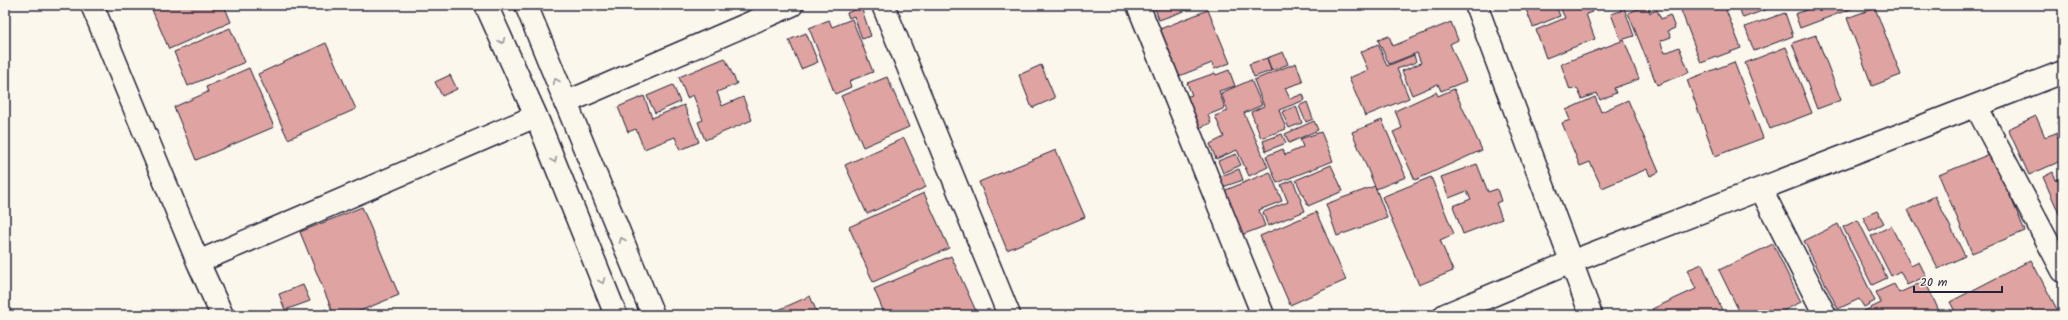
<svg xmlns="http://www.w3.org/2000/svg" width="2068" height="320" font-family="Kalam,sans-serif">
	<rect width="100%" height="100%" fill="#fbf7ec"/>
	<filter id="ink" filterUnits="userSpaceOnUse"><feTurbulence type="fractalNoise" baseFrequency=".025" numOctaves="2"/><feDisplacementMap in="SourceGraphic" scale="8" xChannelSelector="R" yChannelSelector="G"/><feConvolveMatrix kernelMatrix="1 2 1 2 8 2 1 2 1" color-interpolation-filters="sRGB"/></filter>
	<g filter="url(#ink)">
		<path fill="#dfa4a1" stroke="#22223b" d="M 150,5 L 224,5 L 231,22 L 169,49 Z
			M 1154,5 L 1201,5 L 1159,20 Z
			M 1529,5 L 1558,5 L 1556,6 L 1560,16 L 1533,27 L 1525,7 Z
			M 1564,5 L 1589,5 L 1592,12 L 1586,14 L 1595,39 L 1546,58 L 1536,30 L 1565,18 L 1560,7 Z
			M 1619,5 L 1623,5 L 1634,36 L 1621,40 L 1611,14 L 1621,11 Z
			M 1648,5 L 1650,13 L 1657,10 L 1661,19 L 1670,15 L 1675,28 L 1668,31 L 1671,37 L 1660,41 L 1665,53 L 1679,47 L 1689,72 L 1657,85 L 1628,13 Z
			M 1679,5 L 1724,5 L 1741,48 L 1701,63 Z
			M 1738,5 L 1778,5 L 1743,18 Z
			M 1808,5 L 1861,5 L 1800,28 L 1795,14 L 1809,9 Z
			M 861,7 L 871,36 L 862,39 L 854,16 L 849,18 L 847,13 Z
			M 1875,8 L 1901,75 L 1872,86 L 1847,18 Z
			M 1208,10 L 1230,63 L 1214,69 L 1212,63 L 1179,76 L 1160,29 Z
			M 1785,13 L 1793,36 L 1754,51 L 1745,27 Z
			M 852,19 L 873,72 L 849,81 L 851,87 L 835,94 L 809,28 L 829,20 L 832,27 Z
			M 1451,22 L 1458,40 L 1450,44 L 1466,81 L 1441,91 L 1438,84 L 1412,95 L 1402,71 L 1421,63 L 1417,53 L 1389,64 L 1378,40 L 1389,36 L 1393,46 Z
			M 230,28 L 245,62 L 188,86 L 174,52 Z
			M 806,33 L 818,62 L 801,69 L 789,40 Z
			M 1816,35 L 1841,100 L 1817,109 L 1792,43 Z
			M 1624,40 L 1639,79 L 1614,88 L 1616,93 L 1600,100 L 1597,93 L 1582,99 L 1577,88 L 1570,90 L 1561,64 Z
			M 326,43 L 356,109 L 288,139 L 258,74 Z
			M 1378,44 L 1387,66 L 1414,55 L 1416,62 L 1397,69 L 1409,98 L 1365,116 L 1349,78 L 1368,70 L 1360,52 Z
			M 1786,47 L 1812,113 L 1770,129 L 1745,63 Z
			M 1283,52 L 1288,64 L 1272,71 L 1267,58 Z
			M 725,58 L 737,84 L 717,92 L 722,106 L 743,97 L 752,120 L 705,140 L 698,122 L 703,120 L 693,95 L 687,98 L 679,77 Z
			M 1267,58 L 1271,71 L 1254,77 L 1249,64 Z
			M 1734,62 L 1763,138 L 1715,156 L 1687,80 Z
			M 1296,63 L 1303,82 L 1285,88 L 1290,99 L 1303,94 L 1305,100 L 1279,110 L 1286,129 L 1261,138 L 1251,112 L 1264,106 L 1254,80 Z
			M 1041,65 L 1055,98 L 1032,108 L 1019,75 Z
			M 249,68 L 274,127 L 196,160 L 174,107 L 208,92 L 206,87 Z
			M 1229,70 L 1235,86 L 1219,91 L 1225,108 L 1208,115 L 1211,123 L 1192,131 L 1179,99 L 1192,95 L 1187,83 L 1215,73 L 1216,75 Z
			M 450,75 L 457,89 L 442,96 L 435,82 Z
			M 887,77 L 909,127 L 863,147 L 841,96 Z
			M 1251,80 L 1262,105 L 1244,113 L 1268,167 L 1249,176 L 1237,150 L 1216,159 L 1210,144 L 1224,137 L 1215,116 L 1228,111 L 1221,93 Z
			M 673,85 L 680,102 L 655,113 L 647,96 Z
			M 1454,89 L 1482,150 L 1415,180 L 1393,132 L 1402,128 L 1395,111 L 1436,92 L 1438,96 Z
			M 644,96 L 652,118 L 684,105 L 699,142 L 680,150 L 675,137 L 644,149 L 636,129 L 628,132 L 618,107 Z
			M 1595,97 L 1601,112 L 1628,100 L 1659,172 L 1650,176 L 1647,169 L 1602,188 L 1590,162 L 1580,166 L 1562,123 L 1570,120 L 1566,110 Z
			M 1307,102 L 1313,119 L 1306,122 L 1299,106 Z
			M 1296,106 L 1302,123 L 1289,128 L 1282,112 Z
			M 2036,116 L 2045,137 L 2056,133 L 2063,150 L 2063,160 L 2029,175 L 2008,129 Z
			M 1382,120 L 1406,177 L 1376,189 L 1352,132 Z
			M 2063,120 L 2063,136 L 2057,122 Z
			M 1314,121 L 1318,130 L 1289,143 L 1285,134 Z
			M 1321,132 L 1333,161 L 1277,183 L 1266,156 L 1283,149 L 1285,155 L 1303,147 L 1300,139 Z
			M 1282,134 L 1286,143 L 1266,151 L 1263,141 Z
			M 904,138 L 926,187 L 867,214 L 845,165 Z
			M 1056,150 L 1085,217 L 1007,250 L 979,182 Z
			M 1992,153 L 2025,231 L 1972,253 L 1939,175 Z
			M 1236,154 L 1241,165 L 1223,173 L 1218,161 Z
			M 1477,164 L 1488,192 L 1497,189 L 1501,201 L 1496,203 L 1502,219 L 1463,234 L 1453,206 L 1471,199 L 1467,191 L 1449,198 L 1441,177 Z
			M 1331,165 L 1343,191 L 1308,206 L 1296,180 Z
			M 1239,169 L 1243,180 L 1220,188 L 1216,178 Z
			M 1270,172 L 1282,201 L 1259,210 L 1265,226 L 1239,236 L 1221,192 Z
			M 2053,172 L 2056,180 L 2063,177 L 2063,218 L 2061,218 L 2043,177 Z
			M 1431,177 L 1454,234 L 1440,240 L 1453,271 L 1419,285 L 1382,197 Z
			M 1293,180 L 1305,211 L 1268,226 L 1263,212 L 1288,202 L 1281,185 Z
			M 1375,186 L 1387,218 L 1337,236 L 1326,204 Z
			M 924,193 L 949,248 L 873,282 L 849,227 Z
			M 1935,196 L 1965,256 L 1938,269 L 1908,210 Z
			M 362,207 L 399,295 L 350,315 L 334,315 L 300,232 Z
			M 1877,211 L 1884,223 L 1870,231 L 1863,217 Z
			M 1316,212 L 1346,280 L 1290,305 L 1260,236 Z
			M 1858,220 L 1887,278 L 1872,285 L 1843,227 Z
			M 1838,224 L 1875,301 L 1864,307 L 1859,299 L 1838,309 L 1804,241 Z
			M 1891,226 L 1911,266 L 1919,262 L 1926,276 L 1907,285 L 1900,271 L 1891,276 L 1871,236 Z
			M 1773,244 L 1801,302 L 1775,315 L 1741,315 L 1719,270 Z
			M 951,256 L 976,311 L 967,315 L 885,315 L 874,289 Z
			M 2031,260 L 2060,315 L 1957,315 L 1950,302 Z
			M 1702,264 L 1724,315 L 1655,315 L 1652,309 L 1696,289 L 1687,270 Z
			M 1925,281 L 1941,315 L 1856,315 L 1881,303 L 1876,292 L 1894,284 L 1899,293 Z
			M 303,285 L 310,301 L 285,310 L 279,294 Z
			M 810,296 L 818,315 L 767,315 Z
			M 326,309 L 329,315 L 313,315 Z"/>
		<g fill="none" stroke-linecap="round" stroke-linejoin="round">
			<g stroke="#22223b" stroke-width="25">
				<path id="minor" d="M 92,5 L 198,262 L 222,315
					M 486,5 L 536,116 L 616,315
					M 526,5 L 653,315
					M 883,5 L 1009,315
					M 1138,5 L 1263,315
					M 1476,5 L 1591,315
					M 565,103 L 792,5
					M 1976,106 L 2063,271
					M 1761,189 L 1825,315
					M 198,262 L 536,116
					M 1445,315 L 1571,262 L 2063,72"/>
			</g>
			<use href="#minor" stroke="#fbf7ec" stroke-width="22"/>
		</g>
		<defs><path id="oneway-chevron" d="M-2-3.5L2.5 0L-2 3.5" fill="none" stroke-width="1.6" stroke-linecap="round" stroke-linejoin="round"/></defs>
		<g stroke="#99979c">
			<use href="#oneway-chevron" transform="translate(502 41) rotate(66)"/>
			<use href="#oneway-chevron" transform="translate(556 81) rotate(-112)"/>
			<use href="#oneway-chevron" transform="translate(554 160) rotate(68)"/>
			<use href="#oneway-chevron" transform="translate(622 240) rotate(-113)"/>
			<use href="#oneway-chevron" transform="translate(602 281) rotate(68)"/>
		</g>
	</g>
	<rect width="2068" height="320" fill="none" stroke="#fbf7ec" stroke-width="20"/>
	<rect x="10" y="10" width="2048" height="300" fill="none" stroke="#22223b" stroke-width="1.5" filter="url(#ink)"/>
	<path d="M1914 286v6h88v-6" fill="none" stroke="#22223b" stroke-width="2"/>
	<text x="1920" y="286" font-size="12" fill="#22223b" stroke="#fbf7ec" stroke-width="3" paint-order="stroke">20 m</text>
</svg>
